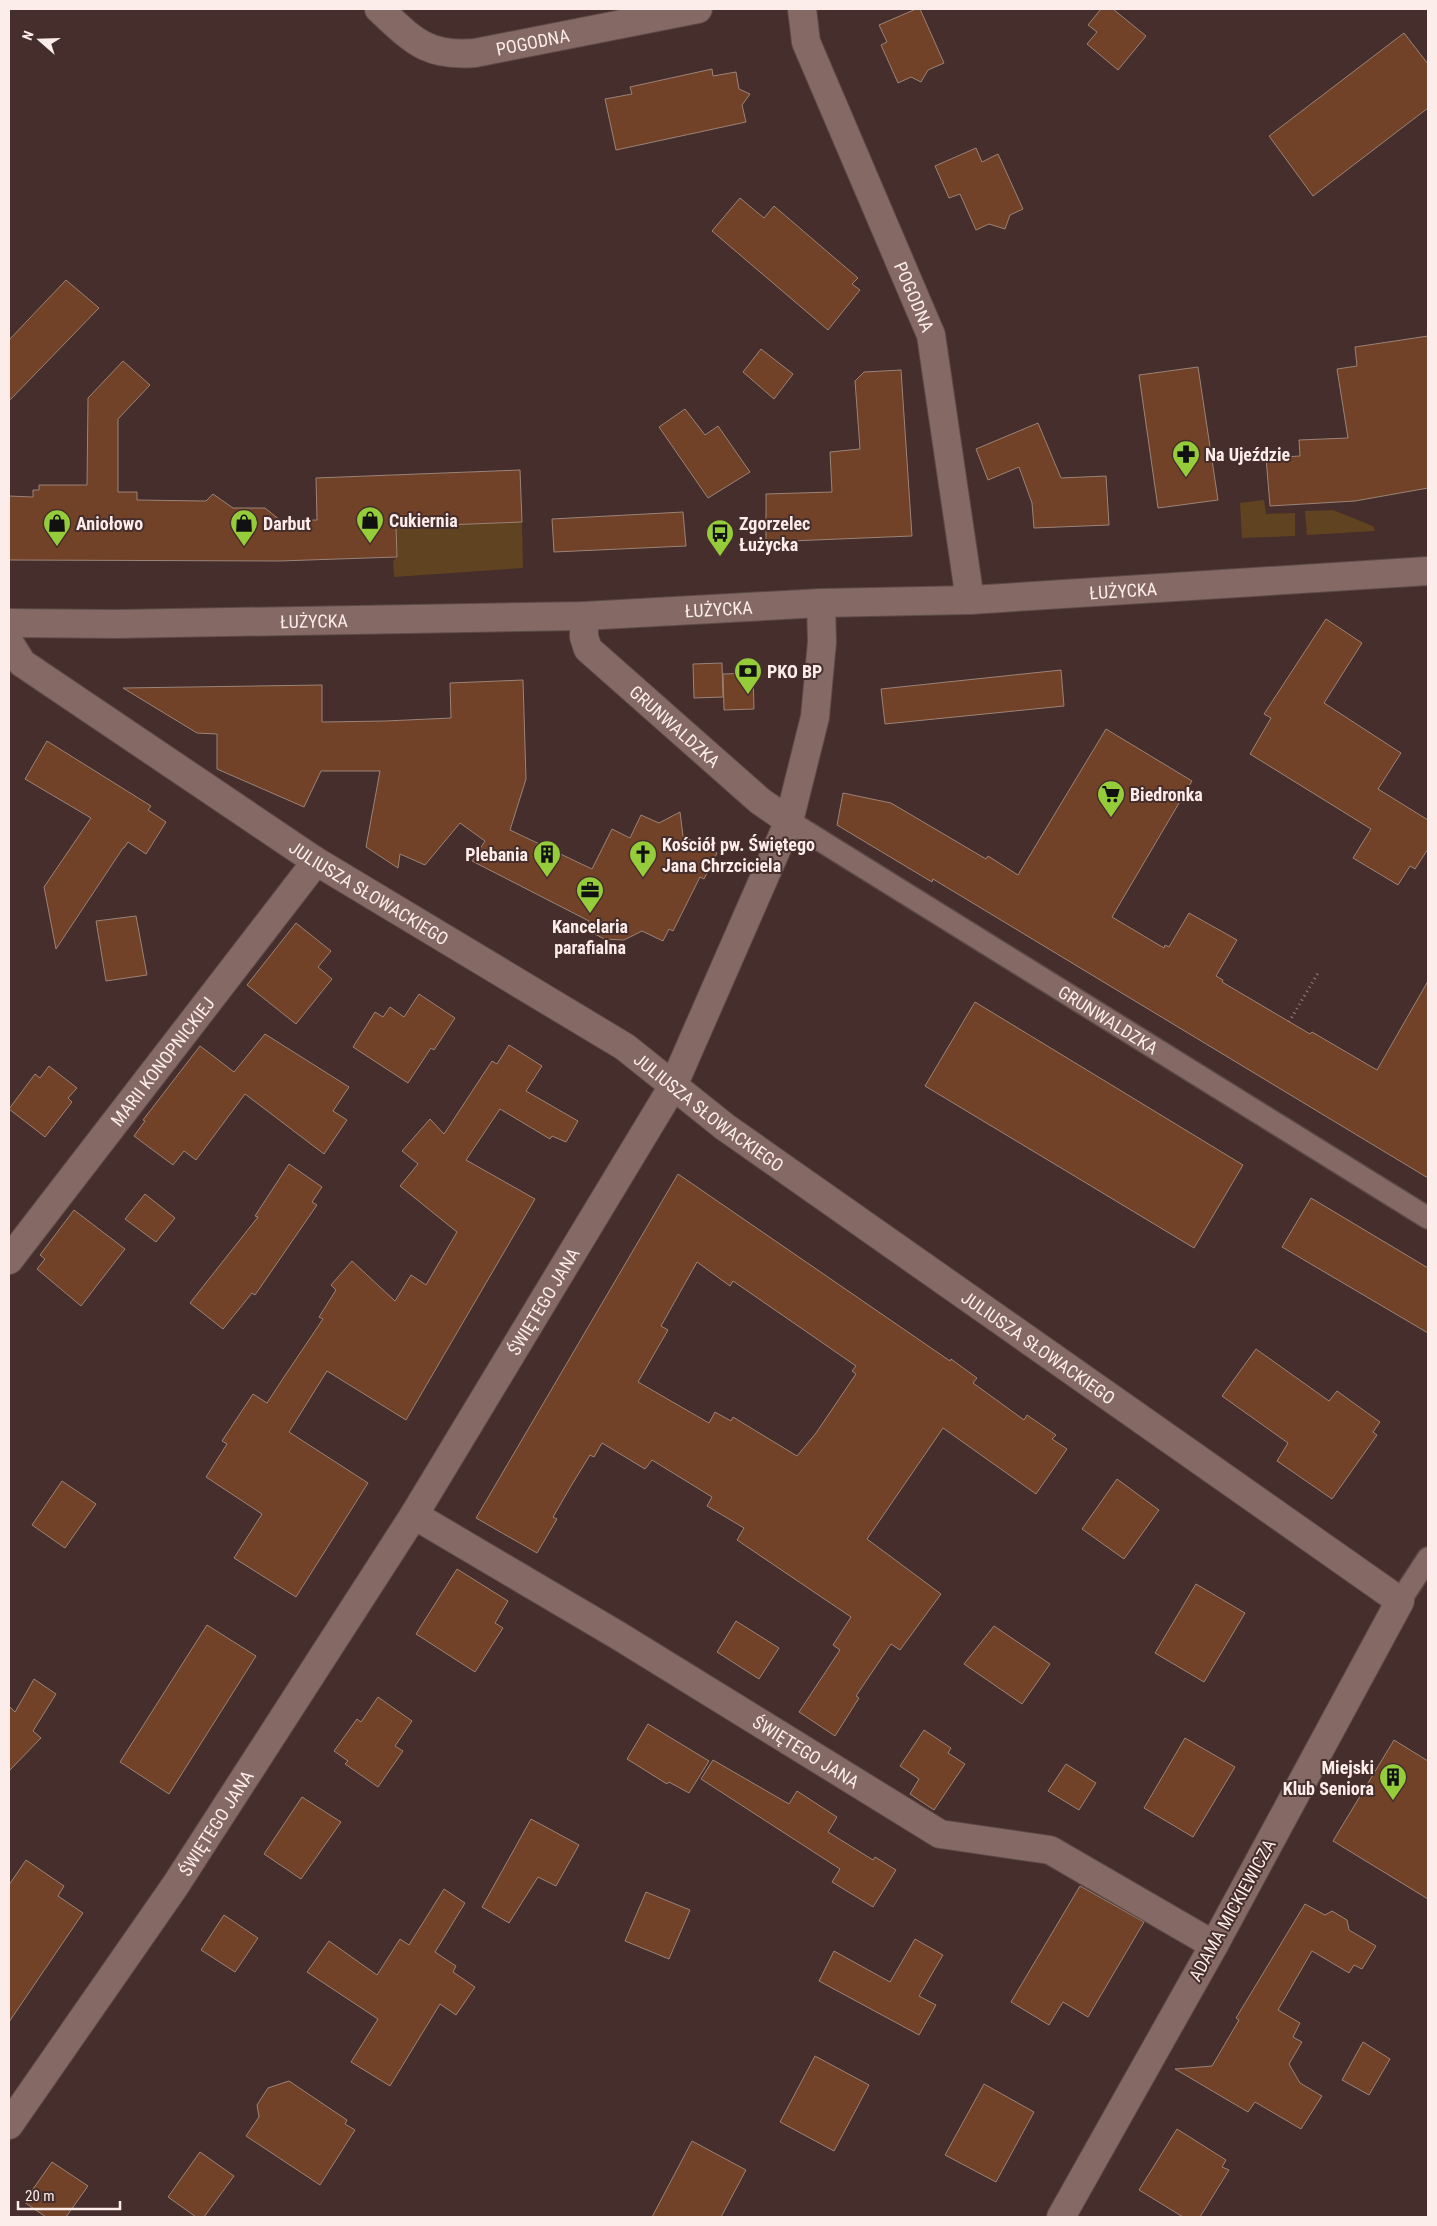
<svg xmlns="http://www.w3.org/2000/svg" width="1437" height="2226" font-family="'Roboto Condensed',sans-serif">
	<rect width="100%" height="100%" fill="#452e2b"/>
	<path fill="#604321" d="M 1264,500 L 1266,514 L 1295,513 L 1295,536 L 1242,538 L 1240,503 Z
		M 1333,510 L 1373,526 L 1375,531 L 1307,535 L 1305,511 Z
		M 522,522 L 523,568 L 394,577 L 393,561 L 397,557 L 396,527 Z"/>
	<path fill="#724228" stroke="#9b8377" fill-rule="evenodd" d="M 916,9 L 920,9 L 944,63 L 928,70 L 921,82 L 911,77 L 898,83 L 881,45 L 887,42 L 879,25 Z
		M 1101,9 L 1113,9 L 1146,36 L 1118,70 L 1087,44 L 1097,32 L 1088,25 Z
		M 1404,33 L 1428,64 L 1428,108 L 1313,196 L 1269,136 Z
		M 712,69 L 713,76 L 736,72 L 739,89 L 750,94 L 742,105 L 746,122 L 616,150 L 605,99 L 632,94 L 630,87 Z
		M 976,148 L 982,162 L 998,154 L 1023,209 L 1010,215 L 1005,229 L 989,224 L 976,230 L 960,194 L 949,198 L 935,166 Z
		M 740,198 L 764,218 L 774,206 L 858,278 L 852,284 L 860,290 L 828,330 L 712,231 Z
		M 66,280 L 99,308 L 9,401 L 9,340 Z
		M 1428,336 L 1428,488 L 1355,501 L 1270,506 L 1266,458 L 1300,456 L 1299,440 L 1348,438 L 1337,369 L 1357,366 L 1355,347 Z
		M 761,349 L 793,374 L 774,399 L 743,372 Z
		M 123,361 L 150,385 L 118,419 L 118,492 L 137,492 L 137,500 L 206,501 L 213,494 L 233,508 L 265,508 L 281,521 L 317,520 L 316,478 L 520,470 L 522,522 L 396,527 L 397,557 L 279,561 L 9,560 L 9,496 L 33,497 L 33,490 L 39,490 L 39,485 L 87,485 L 88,398 Z
		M 1198,367 L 1218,500 L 1158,508 L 1139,375 Z
		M 901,370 L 912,536 L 766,542 L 766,494 L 832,492 L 830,452 L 860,449 L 855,381 L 864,372 Z
		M 685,409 L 705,435 L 718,426 L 750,472 L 708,498 L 659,427 Z
		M 1038,423 L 1061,478 L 1106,476 L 1109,525 L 1034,528 L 1032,503 L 1019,467 L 988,480 L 976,449 Z
		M 683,512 L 686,546 L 554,552 L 552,519 Z
		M 1326,619 L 1362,643 L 1324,703 L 1401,753 L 1378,789 L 1428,820 L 1428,849 L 1415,869 L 1410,866 L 1398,885 L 1353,858 L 1371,829 L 1250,754 L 1271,718 L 1264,714 Z
		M 722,663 L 723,697 L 694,698 L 693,664 Z
		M 1061,670 L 1064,706 L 885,724 L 881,689 Z
		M 753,673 L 754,709 L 724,710 L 723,674 Z
		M 523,680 L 526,779 L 510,830 L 592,869 L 612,829 L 630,838 L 641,815 L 659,823 L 680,812 L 683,836 L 717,853 L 704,879 L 700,877 L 673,931 L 669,929 L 663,941 L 642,931 L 624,940 L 604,939 L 586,929 L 589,921 L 472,861 L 485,841 L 460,823 L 425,865 L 400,854 L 398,868 L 366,847 L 380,771 L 321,771 L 304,807 L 217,769 L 217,734 L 197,733 L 123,688 L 322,685 L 322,722 L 385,721 L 451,718 L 450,683 Z
		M 1106,729 L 1192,781 L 1112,917 L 1164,948 L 1165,945 L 1169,947 L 1189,913 L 1237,940 L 1216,976 L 1223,980 L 1222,982 L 1310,1034 L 1312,1032 L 1377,1070 L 1428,981 L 1428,1178 L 933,879 L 932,882 L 837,825 L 843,793 L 891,803 L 986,859 L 988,856 L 1018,875 Z
		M 47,741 L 151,806 L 148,810 L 166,822 L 146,854 L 128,842 L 124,848 L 123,848 L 56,949 L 44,887 L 91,818 L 25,779 Z
		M 136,916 L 147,975 L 106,981 L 96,921 Z
		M 296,923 L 331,951 L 318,967 L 332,979 L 296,1024 L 247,985 Z
		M 419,994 L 455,1018 L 434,1050 L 431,1048 L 408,1083 L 353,1047 L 375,1012 L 383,1017 L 390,1007 L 404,1017 Z
		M 975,1002 L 1243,1165 L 1194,1248 L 925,1086 Z
		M 265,1034 L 349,1087 L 333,1111 L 347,1120 L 324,1154 L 245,1094 L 196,1160 L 184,1151 L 173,1165 L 134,1136 L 145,1121 L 143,1120 L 200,1046 L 234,1072 Z
		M 509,1045 L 542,1066 L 526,1091 L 578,1121 L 566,1142 L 552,1136 L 550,1139 L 500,1109 L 466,1160 L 535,1199 L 406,1420 L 327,1371 L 289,1432 L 368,1483 L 296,1597 L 234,1558 L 262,1514 L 206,1477 L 227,1444 L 222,1441 L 253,1394 L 267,1403 L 284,1377 L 323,1319 L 319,1317 L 336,1290 L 331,1285 L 352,1261 L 395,1301 L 411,1275 L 426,1285 L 457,1232 L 400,1186 L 418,1164 L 402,1151 L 430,1119 L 444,1134 L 492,1061 L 497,1064 Z
		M 49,1066 L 77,1088 L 68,1098 L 72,1102 L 45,1137 L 9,1109 L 35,1074 L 40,1078 Z
		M 289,1164 L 322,1187 L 312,1202 L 317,1205 L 264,1282 L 255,1295 L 252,1293 L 223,1329 L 190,1303 L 258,1217 L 255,1216 Z
		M 678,1174 L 950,1361 L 951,1359 L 977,1378 L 973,1383 L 1024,1420 L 1027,1415 L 1056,1435 L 1052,1439 L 1067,1449 L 1036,1494 L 943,1428 L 867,1539 L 941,1594 L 900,1650 L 891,1644 L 856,1696 L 859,1698 L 835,1736 L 799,1712 L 840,1650 L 833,1645 L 851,1617 L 737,1540 L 744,1528 L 707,1506 L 712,1497 L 652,1460 L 645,1469 L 602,1443 L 594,1457 L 590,1455 L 571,1486 L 553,1517 L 557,1519 L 537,1553 L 476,1518 ZM 697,1262 L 730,1286 L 733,1281 L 856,1366 L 852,1371 L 856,1374 L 816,1433 L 797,1456 L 733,1417 L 731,1421 L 715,1412 L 709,1423 L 638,1382 L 668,1330 L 661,1326 Z
		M 145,1194 L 175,1218 L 156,1242 L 125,1219 Z
		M 1311,1198 L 1428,1268 L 1428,1333 L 1282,1247 Z
		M 74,1210 L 125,1249 L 81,1306 L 37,1269 L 45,1259 L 40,1255 Z
		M 1256,1349 L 1329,1401 L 1337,1391 L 1380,1422 L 1373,1432 L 1377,1435 L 1332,1499 L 1277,1461 L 1288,1443 L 1222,1396 Z
		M 1117,1479 L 1159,1510 L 1124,1559 L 1082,1529 Z
		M 62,1481 L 96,1504 L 65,1548 L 32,1525 Z
		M 457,1569 L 508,1601 L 495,1623 L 503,1628 L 475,1672 L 416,1634 Z
		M 1196,1584 L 1245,1613 L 1204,1682 L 1155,1653 Z
		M 736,1621 L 779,1648 L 759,1679 L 717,1652 Z
		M 207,1625 L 256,1656 L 169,1794 L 120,1762 Z
		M 994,1626 L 1050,1664 L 1022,1704 L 964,1664 Z
		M 34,1679 L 56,1694 L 33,1731 L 41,1738 L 9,1771 L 9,1706 L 15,1712 Z
		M 378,1697 L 412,1721 L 395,1746 L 403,1751 L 378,1787 L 345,1764 L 348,1761 L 334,1751 L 357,1719 L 361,1722 Z
		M 648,1724 L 709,1761 L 689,1793 L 669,1782 L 667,1784 L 627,1759 Z
		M 924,1730 L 951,1748 L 948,1753 L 965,1764 L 934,1810 L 910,1794 L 919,1779 L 900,1766 Z
		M 1185,1738 L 1235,1767 L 1193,1837 L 1144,1808 Z
		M 1394,1740 L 1428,1761 L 1428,1899 L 1333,1841 Z
		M 713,1760 L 789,1804 L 797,1791 L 837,1817 L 828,1832 L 873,1860 L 875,1857 L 896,1870 L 873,1907 L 832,1882 L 840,1869 L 701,1779 Z
		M 1066,1764 L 1096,1783 L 1079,1810 L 1048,1791 Z
		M 302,1797 L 341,1822 L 301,1879 L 264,1854 Z
		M 531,1819 L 579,1845 L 556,1886 L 538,1877 L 509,1923 L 482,1907 Z
		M 26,1860 L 64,1886 L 58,1896 L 83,1913 L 9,2022 L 9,1885 Z
		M 1080,1886 L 1144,1922 L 1088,2017 L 1063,2002 L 1049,2025 L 1011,2002 Z
		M 444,1889 L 465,1903 L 435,1952 L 456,1966 L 453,1972 L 475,1987 L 456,2015 L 440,2004 L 390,2086 L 351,2062 L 378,2019 L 307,1972 L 329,1941 L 377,1975 L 400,1939 L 409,1945 Z
		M 646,1892 L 690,1910 L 669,1959 L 625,1941 Z
		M 1305,1904 L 1325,1915 L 1332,1911 L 1347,1920 L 1349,1930 L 1376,1946 L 1362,1969 L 1354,1965 L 1349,1973 L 1312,1951 L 1278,2010 L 1300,2023 L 1293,2037 L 1302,2042 L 1289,2064 L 1300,2083 L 1322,2096 L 1301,2129 L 1255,2102 L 1248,2112 L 1175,2069 L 1212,2066 L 1239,2020 L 1236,2018 Z
		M 224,1915 L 258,1938 L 235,1972 L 201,1950 Z
		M 915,1939 L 943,1955 L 919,1996 L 936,2005 L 919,2035 L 819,1981 L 834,1951 L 890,1982 Z
		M 1363,2042 L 1390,2059 L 1369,2095 L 1342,2080 Z
		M 815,2056 L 869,2085 L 834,2151 L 780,2122 Z
		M 289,2081 L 347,2120 L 345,2124 L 355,2130 L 320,2185 L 246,2136 L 259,2117 L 257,2105 L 268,2088 Z
		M 984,2084 L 1034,2112 L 996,2182 L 945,2155 Z
		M 1177,2129 L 1226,2160 L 1222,2167 L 1229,2170 L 1200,2217 L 1183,2217 L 1139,2190 Z
		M 692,2141 L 746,2170 L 721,2217 L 652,2217 Z
		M 200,2152 L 234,2176 L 204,2217 L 196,2217 L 168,2197 Z
		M 52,2162 L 88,2186 L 66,2217 L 46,2217 L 24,2202 Z"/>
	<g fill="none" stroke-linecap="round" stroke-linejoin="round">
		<g stroke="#5d4a47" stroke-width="24">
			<g id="service">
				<path id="s1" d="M 789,821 L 1428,1218"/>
				<path d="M 1400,1601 L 1428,1558"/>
			</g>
		</g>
		<g stroke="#5d4a47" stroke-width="30">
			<g id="minor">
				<path id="s2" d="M 379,9 C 413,40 426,57 475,53 L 698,9"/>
				<path id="s3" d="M 802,9 L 806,42 L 931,335 L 970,600"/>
				<path id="s4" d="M 584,616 L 584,637 L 588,649 L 760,801 L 789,821"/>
				<path id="s5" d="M 9,642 L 22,663 L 314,860 L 625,1047 L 725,1127 L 1400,1601 L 1214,1945 L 1061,2217"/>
				<path id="s6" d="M 9,1260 L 308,872 L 314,860"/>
				<path id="s7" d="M 414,1515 L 619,1636 L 940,1834 L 1050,1850 L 1214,1945"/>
				<path id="s8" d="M 9,2125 L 175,1886 L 414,1515 L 673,1086 L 789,821 L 815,717 L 822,642 L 821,603"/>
			</g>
		</g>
		<g stroke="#5d4a47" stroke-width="30">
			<g id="secondary">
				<path id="s9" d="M 9,623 L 116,624 L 584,616 L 821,603 L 970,600 L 1428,571"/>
			</g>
		</g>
		<path stroke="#94807d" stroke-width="3" stroke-dasharray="1 4" stroke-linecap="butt" d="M 1289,1022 L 1318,973"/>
		<use href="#service" stroke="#846965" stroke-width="21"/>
		<use href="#minor" stroke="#846965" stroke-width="28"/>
		<use href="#secondary" stroke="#846965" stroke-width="28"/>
	</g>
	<defs>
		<g id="pharmacy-pin" transform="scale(1.4375)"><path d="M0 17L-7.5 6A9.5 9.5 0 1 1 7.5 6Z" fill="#95cc3a" stroke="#452e2b"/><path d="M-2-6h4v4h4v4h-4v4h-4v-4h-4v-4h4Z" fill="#111"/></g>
		<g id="shop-pin" transform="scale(1.4375)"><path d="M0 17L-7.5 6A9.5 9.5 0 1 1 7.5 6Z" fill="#95cc3a" stroke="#452e2b"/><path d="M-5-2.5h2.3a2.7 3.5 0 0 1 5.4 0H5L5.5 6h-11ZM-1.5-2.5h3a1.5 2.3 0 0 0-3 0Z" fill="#111"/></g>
		<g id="bus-pin" transform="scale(1.4375)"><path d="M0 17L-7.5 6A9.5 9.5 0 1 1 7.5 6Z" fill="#95cc3a" stroke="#452e2b"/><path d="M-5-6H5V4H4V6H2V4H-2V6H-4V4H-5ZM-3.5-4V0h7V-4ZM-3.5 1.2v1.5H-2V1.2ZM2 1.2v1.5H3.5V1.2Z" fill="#111"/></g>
		<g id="bank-pin" transform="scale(1.4375)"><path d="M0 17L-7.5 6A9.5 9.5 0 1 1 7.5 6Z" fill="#95cc3a" stroke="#452e2b"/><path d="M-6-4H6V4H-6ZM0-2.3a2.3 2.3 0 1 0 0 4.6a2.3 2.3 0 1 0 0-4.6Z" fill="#111"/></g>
		<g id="supermarket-pin" transform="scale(1.4375)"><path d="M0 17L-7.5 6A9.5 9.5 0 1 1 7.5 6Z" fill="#95cc3a" stroke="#452e2b"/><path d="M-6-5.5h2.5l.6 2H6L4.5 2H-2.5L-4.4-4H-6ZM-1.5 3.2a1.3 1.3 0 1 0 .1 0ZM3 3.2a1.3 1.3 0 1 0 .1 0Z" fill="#111"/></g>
		<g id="building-pin" transform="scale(1.4375)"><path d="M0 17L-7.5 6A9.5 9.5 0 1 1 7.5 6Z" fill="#95cc3a" stroke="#452e2b"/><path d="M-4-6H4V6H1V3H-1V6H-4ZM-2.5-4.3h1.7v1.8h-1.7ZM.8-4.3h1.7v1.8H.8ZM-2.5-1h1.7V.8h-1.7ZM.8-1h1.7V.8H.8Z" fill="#111"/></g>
		<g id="church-pin" transform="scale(1.4375)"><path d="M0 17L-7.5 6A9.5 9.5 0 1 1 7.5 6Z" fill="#95cc3a" stroke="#452e2b"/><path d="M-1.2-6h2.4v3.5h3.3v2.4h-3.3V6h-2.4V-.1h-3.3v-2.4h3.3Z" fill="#111"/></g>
		<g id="office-pin" transform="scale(1.4375)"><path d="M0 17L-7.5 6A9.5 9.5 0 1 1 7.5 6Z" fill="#95cc3a" stroke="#452e2b"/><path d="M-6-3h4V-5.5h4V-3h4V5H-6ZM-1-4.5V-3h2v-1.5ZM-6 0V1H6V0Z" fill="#111"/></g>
	</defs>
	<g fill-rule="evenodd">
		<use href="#pharmacy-pin" x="1186" y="454"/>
		<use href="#shop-pin" x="370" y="520"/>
		<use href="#shop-pin" x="57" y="523"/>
		<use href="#shop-pin" x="244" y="523"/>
		<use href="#bus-pin" x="720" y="533"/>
		<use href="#bank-pin" x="748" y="671"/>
		<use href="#supermarket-pin" x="1111" y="794"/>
		<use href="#building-pin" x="547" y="854"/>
		<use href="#church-pin" x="643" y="854"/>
		<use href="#office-pin" x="590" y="890"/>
		<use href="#building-pin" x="1393" y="1777"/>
	</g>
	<g text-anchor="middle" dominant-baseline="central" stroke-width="4" stroke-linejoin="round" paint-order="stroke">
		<g font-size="18" fill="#fdedea" stroke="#452e2b">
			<text stroke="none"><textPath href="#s2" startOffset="169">POGODNA</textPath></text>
			<text stroke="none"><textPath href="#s3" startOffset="310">POGODNA</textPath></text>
			<text stroke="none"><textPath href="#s9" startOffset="1115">ŁUŻYCKA</textPath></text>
			<text stroke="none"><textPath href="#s9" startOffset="710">ŁUŻYCKA</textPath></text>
			<text stroke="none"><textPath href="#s9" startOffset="305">ŁUŻYCKA</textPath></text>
			<text stroke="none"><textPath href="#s4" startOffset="150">GRUNWALDZKA</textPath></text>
			<text stroke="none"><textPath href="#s5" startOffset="441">JULIUSZA SŁOWACKIEGO</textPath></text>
			<text stroke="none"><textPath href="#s1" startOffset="376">GRUNWALDZKA</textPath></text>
			<text stroke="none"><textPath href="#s6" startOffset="251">MARII KONOPNICKIEJ</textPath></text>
			<text stroke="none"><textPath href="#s5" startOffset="846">JULIUSZA SŁOWACKIEGO</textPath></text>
			<text stroke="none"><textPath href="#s8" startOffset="982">ŚWIĘTEGO JANA</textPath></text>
			<text stroke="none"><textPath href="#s5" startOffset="1251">JULIUSZA SŁOWACKIEGO</textPath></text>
			<text stroke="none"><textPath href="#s7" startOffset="458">ŚWIĘTEGO JANA</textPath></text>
			<text stroke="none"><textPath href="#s8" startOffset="366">ŚWIĘTEGO JANA</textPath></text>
			<text transform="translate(1232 1910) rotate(-61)">ADAMA MICKIEWICZA</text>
		</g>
		<g font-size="18" font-weight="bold" fill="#fdedea" stroke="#452e2b" text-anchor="start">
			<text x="1205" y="454">Na Ujeździe</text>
			<text x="389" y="520">Cukiernia</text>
			<text x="76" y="523">Aniołowo</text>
			<text x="263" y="523">Darbut</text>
			<text x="739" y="523">Zgorzelec<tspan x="739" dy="21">Łużycka</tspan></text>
			<text x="767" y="671">PKO BP</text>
			<text x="1130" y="794">Biedronka</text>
			<text x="662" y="844">Kościół pw. Świętego<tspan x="662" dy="21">Jana Chrzciciela</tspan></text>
			<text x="528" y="854" text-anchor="end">Plebania</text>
			<text x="590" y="926" text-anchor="middle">Kancelaria<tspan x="590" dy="21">parafialna</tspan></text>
			<text x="1374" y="1767" text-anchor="end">Miejski<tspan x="1374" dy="21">Klub Seniora</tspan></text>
		</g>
	</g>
	<rect width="1437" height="2226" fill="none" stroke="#fdedea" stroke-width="20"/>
	<g transform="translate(40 40) rotate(290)" stroke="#452e2b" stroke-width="4" paint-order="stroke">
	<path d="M0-4L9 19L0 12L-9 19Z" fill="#fdedea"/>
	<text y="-8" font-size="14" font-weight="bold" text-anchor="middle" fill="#fdedea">N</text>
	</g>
	<path d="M18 2201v8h102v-8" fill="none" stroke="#fdedea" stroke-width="2.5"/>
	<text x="25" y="2201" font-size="15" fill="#fdedea" stroke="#452e2b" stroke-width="4" paint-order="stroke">20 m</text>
</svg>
